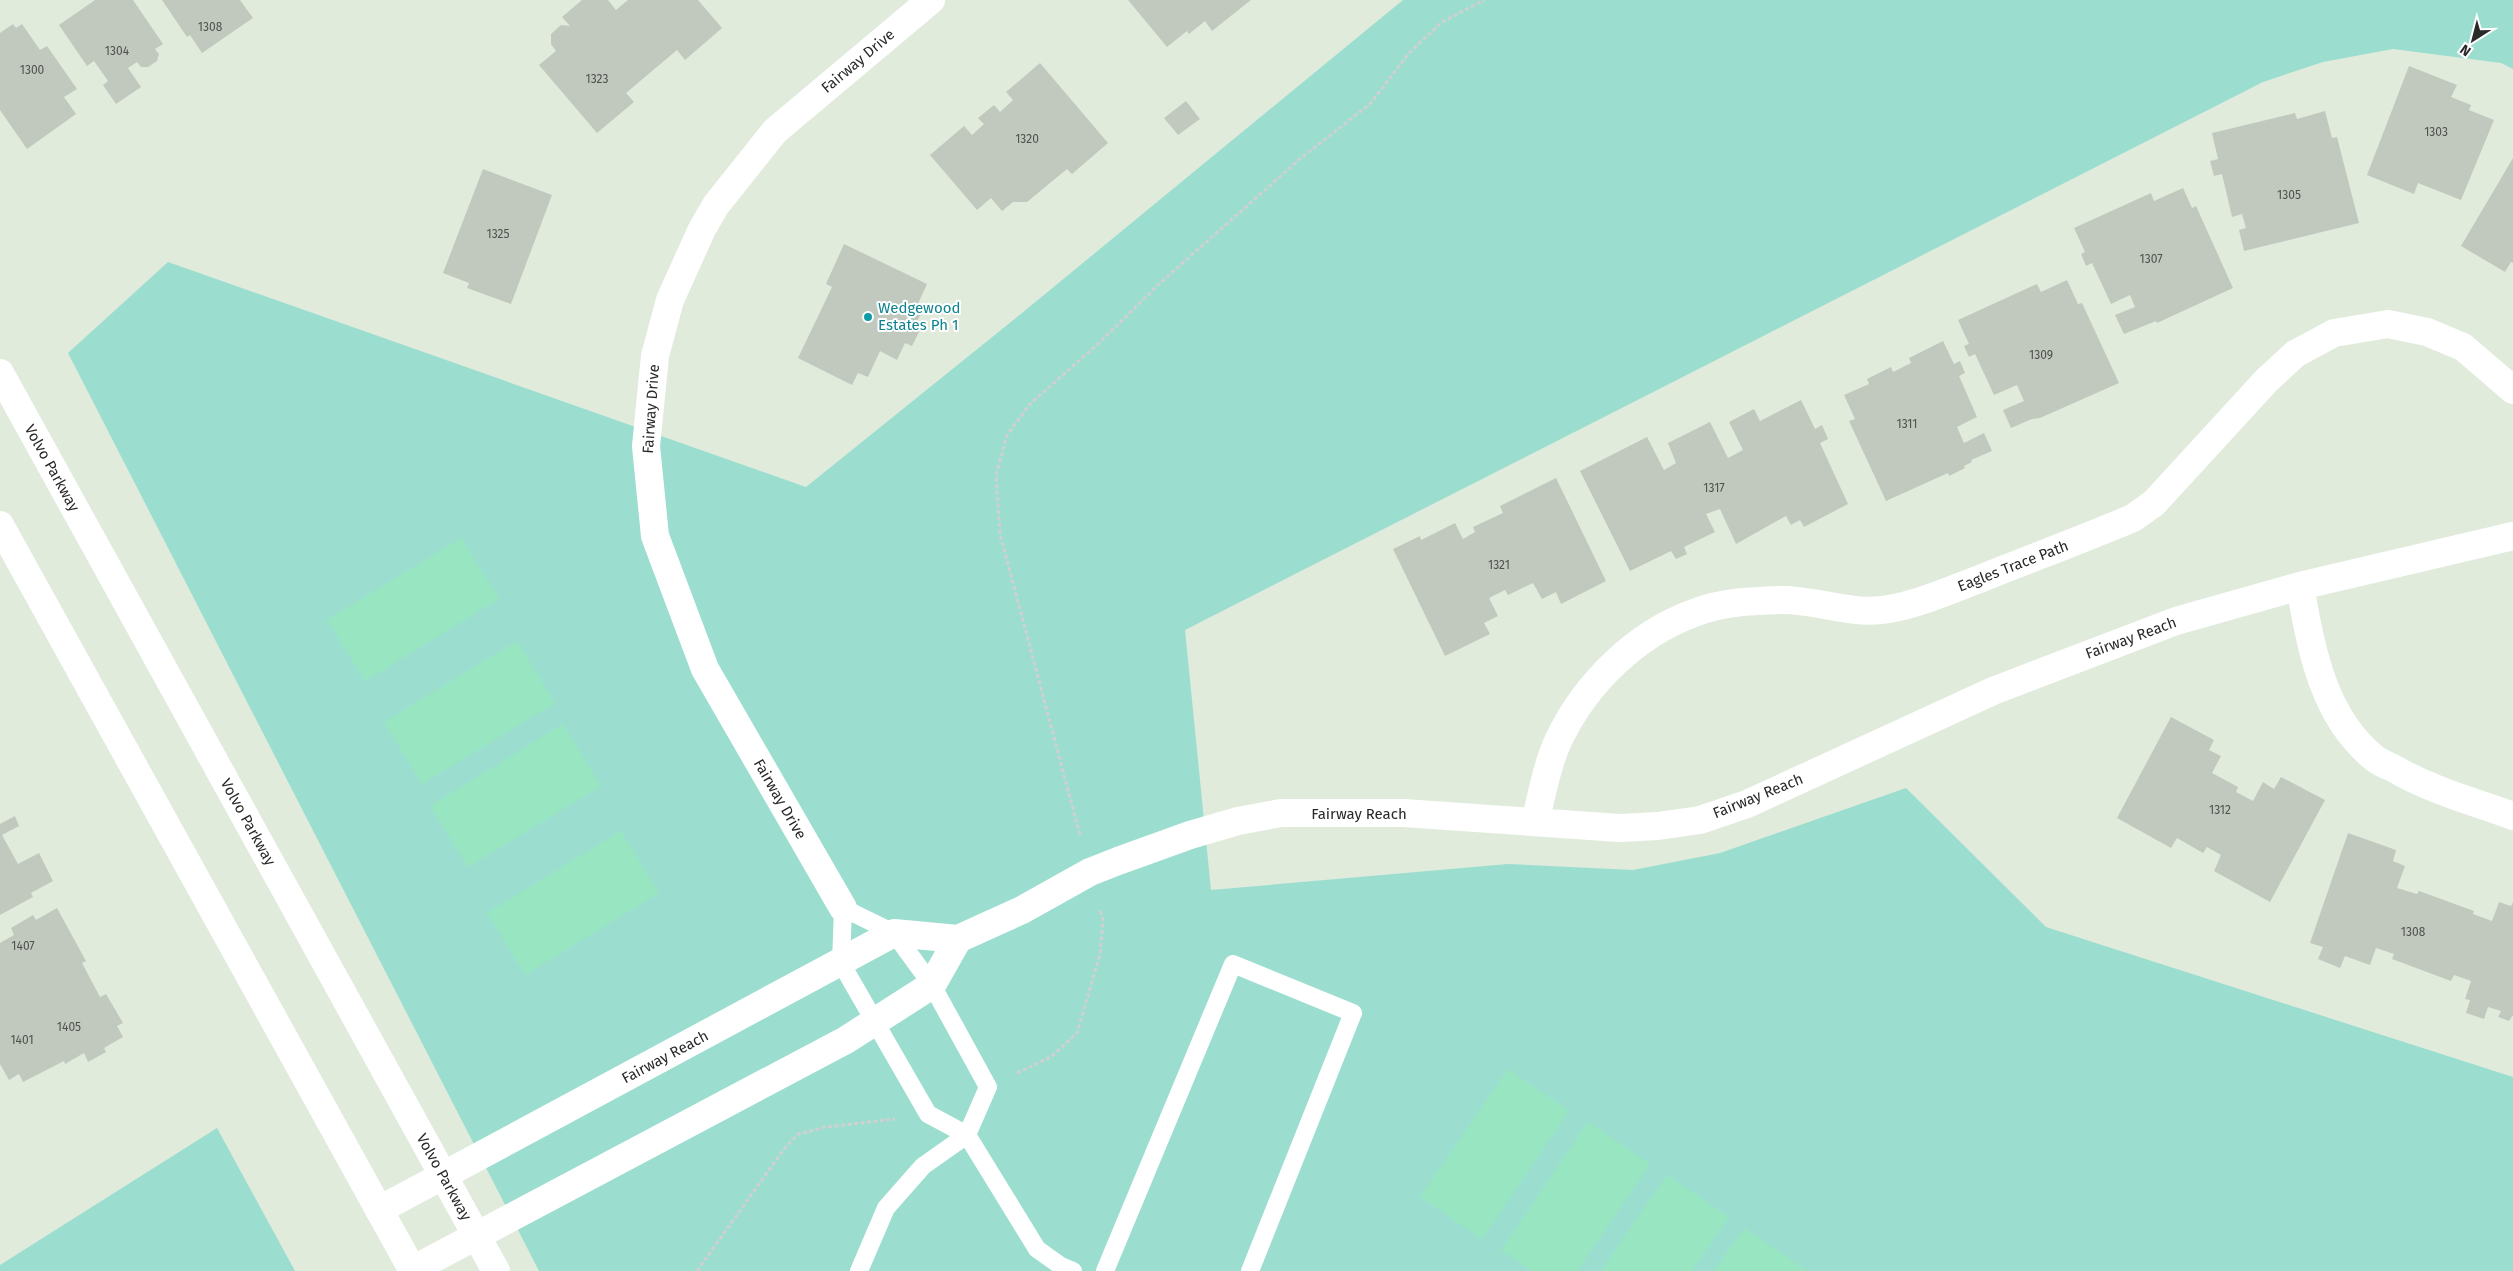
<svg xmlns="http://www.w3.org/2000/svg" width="2513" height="1271" font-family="'Fira Sans',sans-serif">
	<rect width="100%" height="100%" fill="#e0ebdc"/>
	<path fill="#9bded0" d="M 1403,0 L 2513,0 L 2513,69 L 2501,63 L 2393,49 L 2323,62 L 2263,82 L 1185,630 L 1211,890 L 1508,864 L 1633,870 L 1720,853 L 1906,788 L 2046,927 L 2513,1077 L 2513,1271 L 539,1271 L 68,353 L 168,262 L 806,487 L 1022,313 Z
		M 217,1128 L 295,1271 L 0,1271 L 0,1265 Z"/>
	<path fill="#98e5c2" d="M 461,538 L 499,599 L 365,681 L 327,620 Z
		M 517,641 L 555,703 L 422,784 L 384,722 Z
		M 563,724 L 601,786 L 468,867 L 430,806 Z
		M 621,831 L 659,893 L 525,975 L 487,913 Z
		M 1508,1069 L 1569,1111 L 1482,1239 L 1420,1197 Z
		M 1588,1122 L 1650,1164 L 1577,1271 L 1532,1271 L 1501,1250 Z
		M 1667,1175 L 1729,1217 L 1692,1271 L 1601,1271 Z
		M 1744,1228 L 1806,1270 L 1805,1271 L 1714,1271 Z"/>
	<path fill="#c1c9be" d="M 95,0 L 133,0 L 163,44 L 155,49 L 159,54 L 157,61 L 148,67 L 141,67 L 137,62 L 128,68 L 141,87 L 116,104 L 103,85 L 108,81 L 94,61 L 87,66 L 59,25 Z
		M 162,0 L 240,0 L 253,18 L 202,53 L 190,35 L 187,37 Z
		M 582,0 L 608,0 L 616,10 L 628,0 L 698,0 L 722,28 L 685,60 L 677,50 L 626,93 L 634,102 L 597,133 L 539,65 L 556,51 L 551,44 L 551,34 L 561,25 L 570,26 L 562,17 Z
		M 1128,0 L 1251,0 L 1212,31 L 1205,21 L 1189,34 L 1187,31 L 1167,47 Z
		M 13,24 L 16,28 L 22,24 L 40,50 L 47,46 L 77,89 L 64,97 L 76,114 L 27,149 L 0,110 L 0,33 Z
		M 1040,63 L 1108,143 L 1072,174 L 1067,169 L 1027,202 L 1013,202 L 1002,211 L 991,198 L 977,210 L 930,155 L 964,126 L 972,135 L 984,124 L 978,118 L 994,105 L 1000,112 L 1013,100 L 1006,92 Z
		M 2409,66 L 2457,85 L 2451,97 L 2471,105 L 2469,110 L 2494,120 L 2461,200 L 2418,183 L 2414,194 L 2367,175 Z
		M 1186,101 L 1200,119 L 1178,135 L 1164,118 Z
		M 2325,111 L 2332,138 L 2337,137 L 2359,223 L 2244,251 L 2239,230 L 2246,228 L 2242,214 L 2232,217 L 2222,174 L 2214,176 L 2210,161 L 2218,159 L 2212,133 L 2295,113 L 2297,119 Z
		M 2513,158 L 2513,263 L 2511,262 L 2505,272 L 2461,246 Z
		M 483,169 L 552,195 L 511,304 L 467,288 L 469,283 L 443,273 Z
		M 2183,188 L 2192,208 L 2196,206 L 2233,288 L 2157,323 L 2156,321 L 2124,334 L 2115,315 L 2135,307 L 2130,295 L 2111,304 L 2092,263 L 2086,266 L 2081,254 L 2085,252 L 2074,228 L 2151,193 L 2154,201 Z
		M 844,244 L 927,284 L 917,306 L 923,310 L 915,325 L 921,328 L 912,346 L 905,343 L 897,360 L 880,351 L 868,377 L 858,373 L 852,385 L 798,358 L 832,287 L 826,284 Z
		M 2067,280 L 2078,304 L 2082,303 L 2119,383 L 2040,418 L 2032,419 L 2011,428 L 2003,410 L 2024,401 L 2017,385 L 1994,395 L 1975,354 L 1969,357 L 1964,346 L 1969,344 L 1958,320 L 2037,284 L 2041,292 Z
		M 1943,341 L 1954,364 L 1960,361 L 1965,373 L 1959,376 L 1977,417 L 1957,427 L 1964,443 L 1984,433 L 1992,451 L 1971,460 L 1972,462 L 1964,466 L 1965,468 L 1949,476 L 1948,473 L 1886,501 L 1849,421 L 1855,419 L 1844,395 L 1869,384 L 1867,379 L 1891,367 L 1893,372 L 1911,363 L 1909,358 Z
		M 1801,400 L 1815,429 L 1822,425 L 1828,439 L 1820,443 L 1848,504 L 1804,527 L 1800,520 L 1791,525 L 1786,516 L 1736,544 L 1720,509 L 1706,514 L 1715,532 L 1684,547 L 1687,554 L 1676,559 L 1671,551 L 1630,571 L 1580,471 L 1647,437 L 1664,470 L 1676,463 L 1668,443 L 1710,422 L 1728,458 L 1743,450 L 1729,422 L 1754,409 L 1760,421 Z
		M 1556,478 L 1606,581 L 1561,604 L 1556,592 L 1542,599 L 1533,583 L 1508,595 L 1505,590 L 1489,598 L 1498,616 L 1484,623 L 1490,634 L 1445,656 L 1393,549 L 1420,536 L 1421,540 L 1455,523 L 1463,539 L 1475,532 L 1473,527 L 1503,513 L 1500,506 Z
		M 2171,717 L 2214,740 L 2209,750 L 2221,756 L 2212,773 L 2238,787 L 2236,792 L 2253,801 L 2263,782 L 2274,789 L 2281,777 L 2325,800 L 2270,902 L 2214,871 L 2221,855 L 2207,847 L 2203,853 L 2177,838 L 2171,848 L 2117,818 Z
		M 15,816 L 19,826 L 2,835 L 18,864 L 39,853 L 53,881 L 31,893 L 33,897 L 0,915 L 0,824 Z
		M 2348,833 L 2396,850 L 2393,861 L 2405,866 L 2397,888 L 2417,894 L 2419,891 L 2474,911 L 2473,914 L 2492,921 L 2499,902 L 2511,906 L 2513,902 L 2513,1015 L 2509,1021 L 2498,1017 L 2501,1011 L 2488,1007 L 2484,1019 L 2466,1013 L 2470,1000 L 2465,999 L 2471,981 L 2454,975 L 2451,981 L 2392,959 L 2394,954 L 2376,948 L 2370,965 L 2345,956 L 2340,968 L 2318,959 L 2323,947 L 2310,943 Z
		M 57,908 L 86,961 L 82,963 L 100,997 L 106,994 L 123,1023 L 117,1026 L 123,1037 L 104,1048 L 106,1052 L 88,1062 L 84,1053 L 65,1064 L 64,1061 L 23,1082 L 19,1074 L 9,1080 L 0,1064 L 0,943 L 14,935 L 11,928 L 33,915 L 36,920 Z"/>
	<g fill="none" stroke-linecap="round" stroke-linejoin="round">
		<path stroke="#d0d0d0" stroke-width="3" stroke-dasharray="4 2.5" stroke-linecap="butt" d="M 1080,835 L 1000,534 L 996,476 L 1007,435 L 1030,404 L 1098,344 L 1159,284 L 1301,158 L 1370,104 L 1410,52 L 1442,22 L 1484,0
			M 1017,1073 L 1051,1057 L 1077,1033 L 1100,954 L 1103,920 L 1100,909
			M 697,1271 L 784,1149 L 798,1134 L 826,1127 L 895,1119"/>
		<path stroke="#fff" stroke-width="18" d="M 859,1271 L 886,1208 L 923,1166 L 967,1135 L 988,1087 L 932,985 L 894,933 L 843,908 L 841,963 L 928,1114 L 967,1135 L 1037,1249 L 1061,1266 L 1073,1271
			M 1105,1271 L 1233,964 L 1353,1013 L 1250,1271"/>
		<path stroke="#fff" stroke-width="28" d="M 2300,586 C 2311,647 2322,715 2373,757 C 2378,762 2386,765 2393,768 C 2430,790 2472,801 2513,816
			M 1535,822 C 1542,795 1547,764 1559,739 C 1586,683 1636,634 1694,613 C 1721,602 1751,601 1780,600 C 1817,599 1850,616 1889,609 C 1919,604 1953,589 1982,578 C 2032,558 2083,539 2133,518 L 2154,503 L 2266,381 L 2295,354 L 2334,333 L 2388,324 L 2427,332 L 2463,347 L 2513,390
			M 843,908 L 705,669 L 655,536 L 646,446 L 655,356 L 670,300 L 702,229 L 716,205 L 775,131 L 931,0
			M 958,939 L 1022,910 L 1090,872 L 1118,861 L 1190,835 L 1238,821 L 1281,813 L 1404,813 L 1619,828 L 1658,826 L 1700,820 L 1747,804 L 1993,691 L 2176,621 L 2300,586 L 2513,536
			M 379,1210 L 894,933 L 958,939 L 932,985 L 846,1040 L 412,1270"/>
		<path stroke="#fff" stroke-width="28" d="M 0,373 L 496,1271
			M 0,525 L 413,1271"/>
	</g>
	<circle fill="#0f9aa8" stroke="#fff" stroke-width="2" cx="868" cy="317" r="5"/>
	<g text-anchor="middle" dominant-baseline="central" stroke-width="4" stroke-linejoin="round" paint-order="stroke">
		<g font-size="12" fill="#4f514e">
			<text x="210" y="27">1308</text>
			<text x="117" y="51">1304</text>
			<text x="32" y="70">1300</text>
			<text x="597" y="79">1323</text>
			<text x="2436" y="132">1303</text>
			<text x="1027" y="139">1320</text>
			<text x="2289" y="195">1305</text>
			<text x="498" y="234">1325</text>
			<text x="2151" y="259">1307</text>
			<text x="2041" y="355">1309</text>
			<text x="1907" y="424">1311</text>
			<text x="1714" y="488">1317</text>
			<text x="1499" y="565">1321</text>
			<text x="2220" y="810">1312</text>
			<text x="2413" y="932">1308</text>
			<text x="23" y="946">1407</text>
			<text x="69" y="1027">1405</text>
			<text x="22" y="1040">1401</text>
		</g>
		<g font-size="15" fill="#292929" stroke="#fff">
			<text transform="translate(858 61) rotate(-40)">Fairway Drive</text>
			<text transform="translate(651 409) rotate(-86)">Fairway Drive</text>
			<text transform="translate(52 468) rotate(61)">Volvo Parkway</text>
			<text transform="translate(2013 566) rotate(-21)">Eagles Trace Path</text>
			<text transform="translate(2131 638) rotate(-20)">Fairway Reach</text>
			<text transform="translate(1758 796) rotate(-22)">Fairway Reach</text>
			<text transform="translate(780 799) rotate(60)">Fairway Drive</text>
			<text x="1359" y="814">Fairway Reach</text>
			<text transform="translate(248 822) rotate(61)">Volvo Parkway</text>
			<text transform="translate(665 1057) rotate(-28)">Fairway Reach</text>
			<text transform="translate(444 1177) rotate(61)">Volvo Parkway</text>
		</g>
		<g font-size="15" fill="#0d838f" stroke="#fff" text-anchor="start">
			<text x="878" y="308">Wedgewood<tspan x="878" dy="17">Estates Ph 1</tspan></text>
		</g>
	</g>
	<g transform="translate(2473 40) rotate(216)" stroke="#ffffff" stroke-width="4" paint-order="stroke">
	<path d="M0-4L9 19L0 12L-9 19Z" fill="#292929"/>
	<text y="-8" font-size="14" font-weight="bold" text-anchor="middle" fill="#292929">N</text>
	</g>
</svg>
